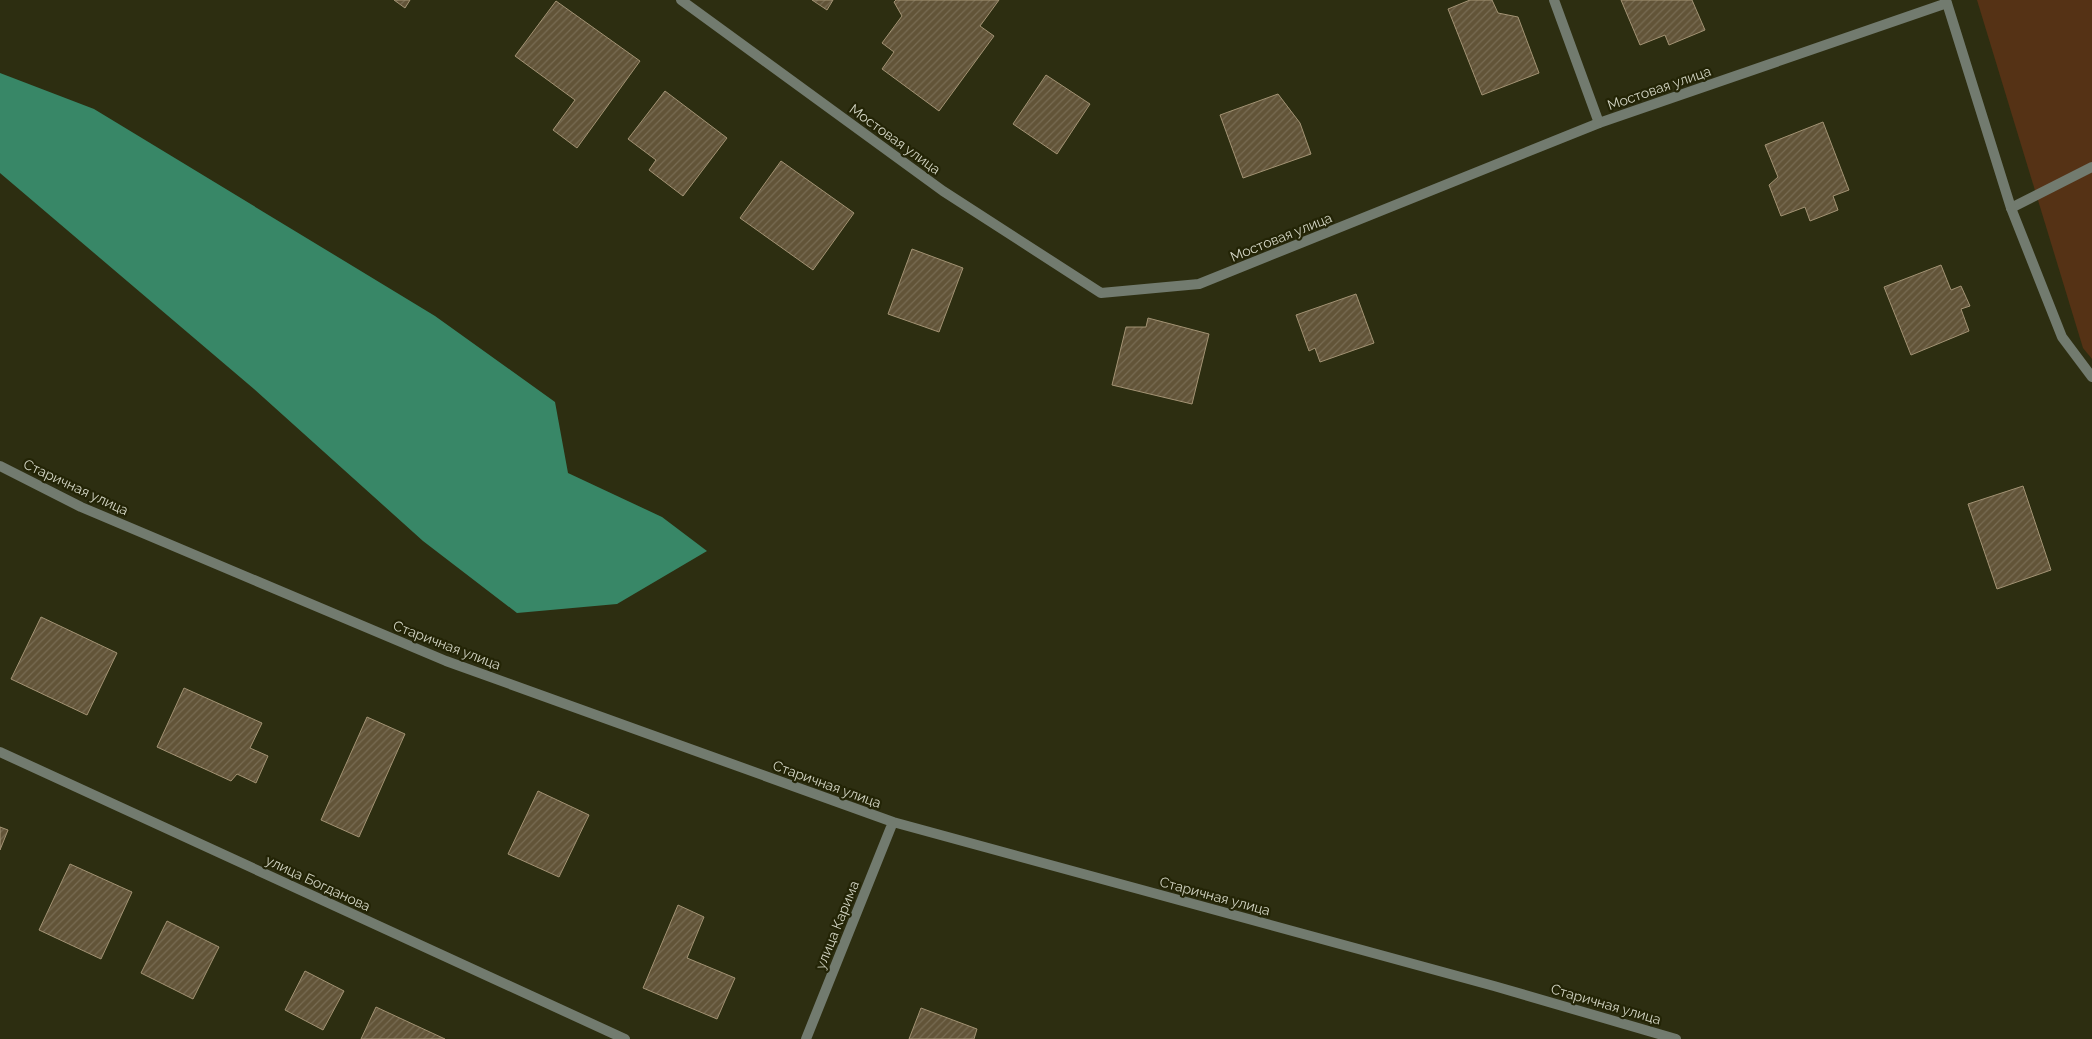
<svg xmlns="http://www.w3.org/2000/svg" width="2092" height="1039" font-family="Raleway,sans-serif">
	<defs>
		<pattern id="building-hatch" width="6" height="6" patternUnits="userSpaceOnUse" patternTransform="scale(1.25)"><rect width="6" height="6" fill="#625438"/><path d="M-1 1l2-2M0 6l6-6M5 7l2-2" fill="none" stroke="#786c53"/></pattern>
	</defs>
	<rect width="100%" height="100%" fill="#2d2e11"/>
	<path fill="#553215" d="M 1977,0 L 2092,0 L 2092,359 L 2083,348 Z"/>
	<path fill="#388767" d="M 0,73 L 94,109 L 435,316 L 555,402 L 568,473 L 662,517 L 707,551 L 617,604 L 517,613 L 423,541 L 254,389 L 0,173 Z"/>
	<path fill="url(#building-hatch)" stroke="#a39374" d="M 394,0 L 410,0 L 405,8 Z
		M 812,0 L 833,0 L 827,10 Z
		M 896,0 L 999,0 L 980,26 L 994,36 L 939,111 L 882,69 L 894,52 L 882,43 L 902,16 L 894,2 Z
		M 1470,0 L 1492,0 L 1498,13 L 1518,17 L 1539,73 L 1482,95 L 1448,9 Z
		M 1621,0 L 1692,0 L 1705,30 L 1669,45 L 1665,35 L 1640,45 Z
		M 556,1 L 640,61 L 577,148 L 553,130 L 575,100 L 515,56 Z
		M 1046,75 L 1090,104 L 1057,154 L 1013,124 Z
		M 665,91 L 727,138 L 683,196 L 649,170 L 656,160 L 628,139 Z
		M 1278,94 L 1300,123 L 1311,154 L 1243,178 L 1220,115 Z
		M 1823,122 L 1849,190 L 1833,196 L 1838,210 L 1810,221 L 1805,207 L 1781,216 L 1769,185 L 1778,177 L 1765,145 Z
		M 781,161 L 854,213 L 813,270 L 740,218 Z
		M 912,249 L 963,268 L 939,332 L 888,314 Z
		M 1941,265 L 1951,290 L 1961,286 L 1970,306 L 1961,309 L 1969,331 L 1911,355 L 1884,287 Z
		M 1356,294 L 1374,343 L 1320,362 L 1315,348 L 1309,351 L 1296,315 Z
		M 1148,318 L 1209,334 L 1192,404 L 1112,385 L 1126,327 L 1146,327 Z
		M 2023,486 L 2051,570 L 1997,589 L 1968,504 Z
		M 41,617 L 117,653 L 87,715 L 11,679 Z
		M 184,688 L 262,723 L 250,748 L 268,756 L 256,783 L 237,774 L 231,781 L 157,747 Z
		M 367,717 L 405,734 L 359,837 L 321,820 Z
		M 538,791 L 589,815 L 559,877 L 508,854 Z
		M 0,827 L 8,830 L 0,850 Z
		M 70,864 L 132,892 L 101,959 L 39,930 Z
		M 678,905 L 704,917 L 687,958 L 735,978 L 717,1019 L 643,988 Z
		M 167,921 L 219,947 L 193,999 L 141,973 Z
		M 305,971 L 344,991 L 323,1030 L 285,1010 Z
		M 376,1007 L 445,1039 L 361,1039 Z
		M 921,1008 L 977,1029 L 974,1039 L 909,1039 Z"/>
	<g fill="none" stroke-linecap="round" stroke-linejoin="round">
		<path stroke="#727b6f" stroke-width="10" d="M 1554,0 L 1599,123
			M 2011,208 L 2092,167"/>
		<path stroke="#727b6f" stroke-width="10" d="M 681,0 L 943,191 L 1101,293 L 1199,284 L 1599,123 L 1947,3
			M 1946,0 L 2011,208 L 2062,337 L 2092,377
			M 0,466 L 81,507 L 446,661 L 893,822 L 1494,986 L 1676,1039
			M 0,752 L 625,1039
			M 806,1039 L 893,822"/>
	</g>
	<g text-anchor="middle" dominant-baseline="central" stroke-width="4.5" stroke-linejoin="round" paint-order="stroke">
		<g font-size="14" fill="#d3d5c4" stroke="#232406">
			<text transform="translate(1659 88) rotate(-19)">Мостовая улица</text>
			<text transform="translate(895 139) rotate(36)">Мостовая улица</text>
			<text transform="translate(1281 237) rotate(-22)">Мостовая улица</text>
			<text transform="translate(76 487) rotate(25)">Старичная улица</text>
			<text transform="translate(447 645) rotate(21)">Старичная улица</text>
			<text transform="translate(827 784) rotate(20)">Старичная улица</text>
			<text transform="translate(318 883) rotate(25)">улица Богданова</text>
			<text transform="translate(1215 896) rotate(15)">Старичная улица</text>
			<text transform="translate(837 925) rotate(-68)">улица Карима</text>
			<text transform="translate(1606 1004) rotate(16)">Старичная улица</text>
		</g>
	</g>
</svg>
